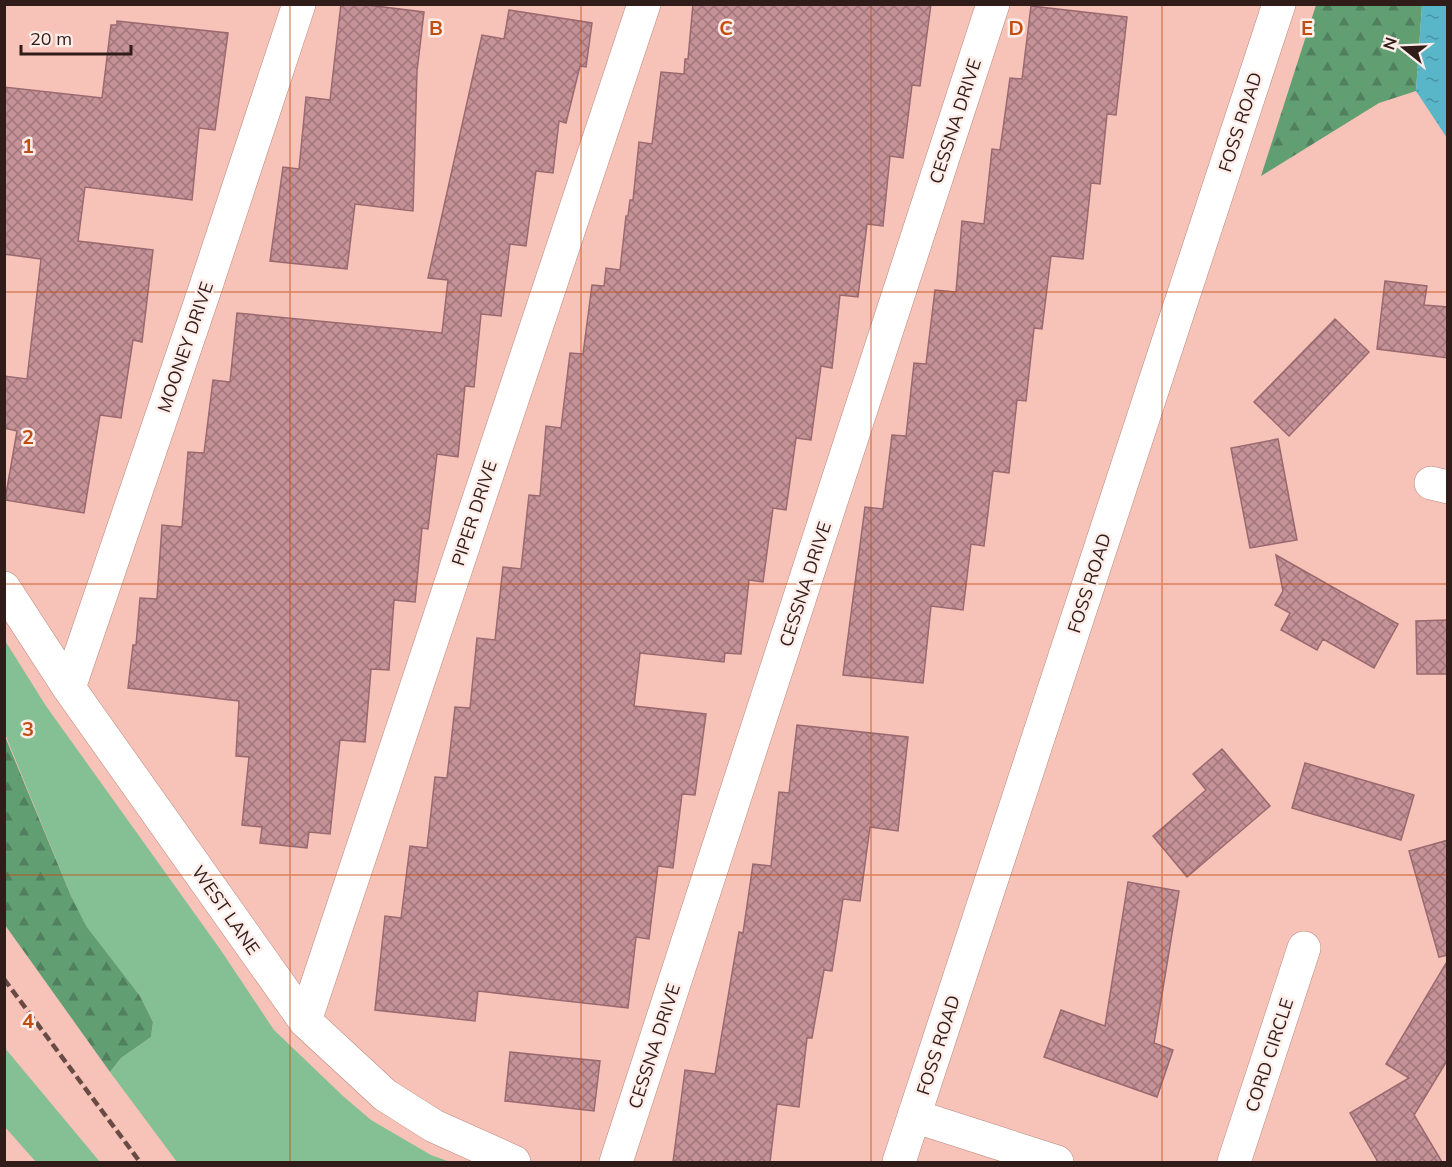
<svg xmlns="http://www.w3.org/2000/svg" width="1452" height="1167" font-family="Mulish,sans-serif">
	<defs>
		<pattern id="forest-firs" width="22" height="20" patternUnits="userSpaceOnUse" patternTransform="scale(1.5)"><rect width="22" height="20" fill="#619e72"/><path d="M5 1l3.5 6h-7zM16 11l3.5 6h-7z" fill="#50805d"/></pattern>
		<pattern id="water-ripples" width="26" height="14" patternUnits="userSpaceOnUse" patternTransform="scale(1.5)"><rect width="26" height="14" fill="#59b6c8"/><path d="M2 4q2-2 4 0t4 0M15 11q2-2 4 0t4 0" fill="none" stroke="#4a93a1"/></pattern>
		<pattern id="building-cross-hatch" width="8" height="8" patternUnits="userSpaceOnUse" patternTransform="scale(1.5)"><rect width="8" height="8" fill="#c59297"/><path d="M0 0l8 8M0 8l8-8" fill="none" stroke="#a0767a"/></pattern>
	</defs>
	<rect width="100%" height="100%" fill="#f7c2b7"/>
	<path fill="#84c094" d="M 4,639 L 46,706 L 220,949 L 274,1030 L 343,1096 L 371,1120 L 431,1155 L 450,1162 L 177,1162 L 110,1072 L 121,1058 L 151,1037 L 153,1022 L 140,996 L 85,926 L 71,896 L 5,734 Z
		M 4,1047 L 100,1162 L 36,1162 L 5,1127 Z"/>
	<path fill="url(#forest-firs)" d="M 1316,5 L 1422,5 L 1416,91 L 1379,103 L 1261,176 Z
		M 4,734 L 71,896 L 86,926 L 140,996 L 153,1022 L 151,1037 L 121,1058 L 110,1072 L 5,925 Z"/>
	<path fill="url(#water-ripples)" d="M 1422,5 L 1447,5 L 1447,138 L 1416,91 Z"/>
	<path fill="url(#building-cross-hatch)" stroke="#9a696f" stroke-width="1.5" d="M 341,4 L 359,4 L 424,12 L 417,71 L 413,211 L 355,204 L 347,269 L 270,261 L 283,167 L 299,169 L 306,97 L 330,100 Z
		M 693,4 L 931,4 L 920,86 L 912,85 L 903,158 L 890,156 L 883,226 L 867,224 L 858,297 L 840,295 L 832,368 L 821,366 L 811,440 L 796,438 L 786,510 L 773,508 L 763,582 L 749,580 L 741,654 L 725,653 L 724,662 L 640,653 L 634,706 L 706,714 L 695,795 L 682,794 L 673,868 L 658,866 L 649,939 L 636,937 L 628,1008 L 478,991 L 475,1021 L 375,1010 L 385,916 L 401,918 L 410,846 L 427,848 L 435,777 L 447,778 L 455,707 L 470,708 L 477,638 L 495,640 L 503,567 L 521,569 L 529,495 L 540,496 L 546,426 L 561,428 L 570,353 L 583,354 L 592,285 L 604,286 L 606,268 L 620,270 L 626,216 L 628,216 L 630,200 L 633,200 L 639,142 L 652,144 L 661,72 L 684,74 L 685,59 L 688,59 Z
		M 1031,6 L 1127,17 L 1116,115 L 1107,114 L 1100,184 L 1091,183 L 1083,259 L 1051,256 L 1042,329 L 1034,328 L 1026,401 L 1017,400 L 1009,473 L 993,471 L 984,546 L 971,544 L 963,610 L 931,606 L 923,683 L 843,675 L 865,507 L 883,509 L 892,435 L 906,436 L 914,363 L 926,364 L 935,290 L 956,292 L 962,221 L 984,224 L 992,149 L 1000,150 L 1010,78 L 1022,79 Z
		M 509,10 L 592,23 L 586,67 L 580,66 L 566,123 L 559,121 L 553,173 L 536,171 L 526,246 L 510,244 L 501,316 L 481,314 L 474,387 L 465,386 L 458,457 L 437,454 L 428,529 L 422,528 L 415,602 L 394,600 L 389,670 L 371,669 L 365,742 L 340,740 L 330,834 L 309,832 L 307,848 L 260,843 L 262,827 L 242,825 L 249,757 L 236,756 L 239,701 L 128,688 L 133,645 L 136,645 L 140,598 L 157,599 L 162,525 L 182,527 L 188,452 L 204,453 L 213,380 L 230,382 L 237,313 L 442,333 L 448,280 L 428,278 L 482,35 L 504,39 Z
		M 117,21 L 228,33 L 215,130 L 199,128 L 192,200 L 85,187 L 78,241 L 153,250 L 142,342 L 133,340 L 121,418 L 100,415 L 84,513 L 5,500 L 17,431 L 4,428 L 4,376 L 27,379 L 41,259 L 4,254 L 4,87 L 102,98 L 111,25 L 117,25 Z
		M 1385,281 L 1427,286 L 1424,305 L 1448,307 L 1448,358 L 1377,349 Z
		M 1335,319 L 1369,352 L 1289,436 L 1254,402 Z
		M 1278,439 L 1297,540 L 1250,548 L 1231,448 Z
		M 1276,555 L 1398,624 L 1374,668 L 1323,639 L 1317,650 L 1281,630 L 1290,613 L 1275,605 L 1283,591 Z
		M 1448,620 L 1448,674 L 1417,674 L 1416,621 Z
		M 797,725 L 908,737 L 898,831 L 870,827 L 860,901 L 843,899 L 832,971 L 824,970 L 812,1038 L 807,1038 L 799,1107 L 777,1104 L 770,1162 L 673,1162 L 685,1070 L 715,1074 L 739,932 L 743,933 L 753,864 L 771,866 L 779,792 L 789,793 Z
		M 1222,749 L 1270,806 L 1187,877 L 1153,836 L 1206,790 L 1193,774 Z
		M 1305,763 L 1414,795 L 1401,840 L 1292,808 Z
		M 1448,840 L 1448,955 L 1439,957 L 1409,851 Z
		M 1128,882 L 1179,891 L 1154,1043 L 1173,1050 L 1157,1097 L 1044,1057 L 1061,1010 L 1105,1026 Z
		M 1448,960 L 1448,1059 L 1414,1115 L 1442,1162 L 1378,1162 L 1350,1113 L 1409,1078 L 1386,1064 Z
		M 510,1052 L 600,1061 L 594,1111 L 505,1101 Z"/>
	<g fill="none" stroke-linecap="round" stroke-linejoin="round">
		<g stroke="#b8877d" stroke-width="34">
			<path id="minor" d="M 1431,483 L 1448,487
				M 4,588 L 69,688 L 305,1021 L 385,1095 L 434,1126 L 514,1162
				M 69,688 L 204,292 L 299,4
				M 305,1021 L 644,4
				M 914,1116 L 1057,1162
				M 616,1162 L 993,4
				M 1234,1162 L 1304,948"/>
		</g>
		<g stroke="#b8877d" stroke-width="34">
			<path id="tertiary" d="M 899,1162 L 1279,4"/>
		</g>
		<use href="#minor" stroke="#fff" stroke-width="33"/>
		<use href="#tertiary" stroke="#fff" stroke-width="33"/>
		<path stroke="#694b45" stroke-width="4.5" stroke-dasharray="9 4.5" stroke-linecap="butt" d="M 4,979 L 140,1162"/>
	</g>
	<path fill="none" stroke="#c34d0e" stroke-width="1.5" stroke-opacity="0.55" d="M 290,4 L 290,1162M 581,4 L 581,1162M 871,4 L 871,1162M 1162,4 L 1162,1162M 4,292 L 1448,292M 4,584 L 1448,584M 4,875 L 1448,875"/>
	<g text-anchor="middle" dominant-baseline="central" stroke-width="5" stroke-linejoin="round" paint-order="stroke">
		<g font-size="18" fill="#301c18" stroke="#feede9">
			<text transform="translate(955 121) rotate(-72)">CESSNA DRIVE</text>
			<text transform="translate(1240 122) rotate(-72)">FOSS ROAD</text>
			<text transform="translate(185 347) rotate(-71)">MOONEY DRIVE</text>
			<text transform="translate(474 513) rotate(-72)">PIPER DRIVE</text>
			<text transform="translate(1089 583) rotate(-72)">FOSS ROAD</text>
			<text transform="translate(805 584) rotate(-72)">CESSNA DRIVE</text>
			<text transform="translate(226 910) rotate(55)">WEST LANE</text>
			<text transform="translate(938 1045) rotate(-72)">FOSS ROAD</text>
			<text transform="translate(654 1046) rotate(-72)">CESSNA DRIVE</text>
			<text transform="translate(1269 1055) rotate(-72)">CORD CIRCLE</text>
		</g>
	</g>
	<g font-size="20" text-anchor="middle" font-weight="bold" fill="#c34d0e" stroke="#feede9" stroke-width="5" stroke-linejoin="round" paint-order="stroke">
		<text x="436" y="35">B</text>
		<text x="726" y="35">C</text>
		<text x="1016" y="35">D</text>
		<text x="1307" y="35">E</text>
		<text x="28" y="153">1</text>
		<text x="28" y="444">2</text>
		<text x="28" y="736">3</text>
		<text x="28" y="1028">4</text>
	</g>
	<rect width="1452" height="1167" fill="none" stroke="#301c18" stroke-width="12"/>
	<g transform="translate(1404 48) rotate(288)" stroke="#feede9" stroke-width="4.5" paint-order="stroke">
	<path d="M0-4.5L10 22L0 15L-10 22Z" fill="#301c18"/>
	<text y="-9" font-size="16" font-weight="bold" text-anchor="middle" fill="#301c18">N</text>
	</g>
	<path d="M21 45v9h110v-9" fill="none" stroke="#301c18" stroke-width="3"/>
	<text x="30" y="45" font-size="18" fill="#301c18" stroke="#feede9" stroke-width="4.5" paint-order="stroke">20 m</text>
</svg>
